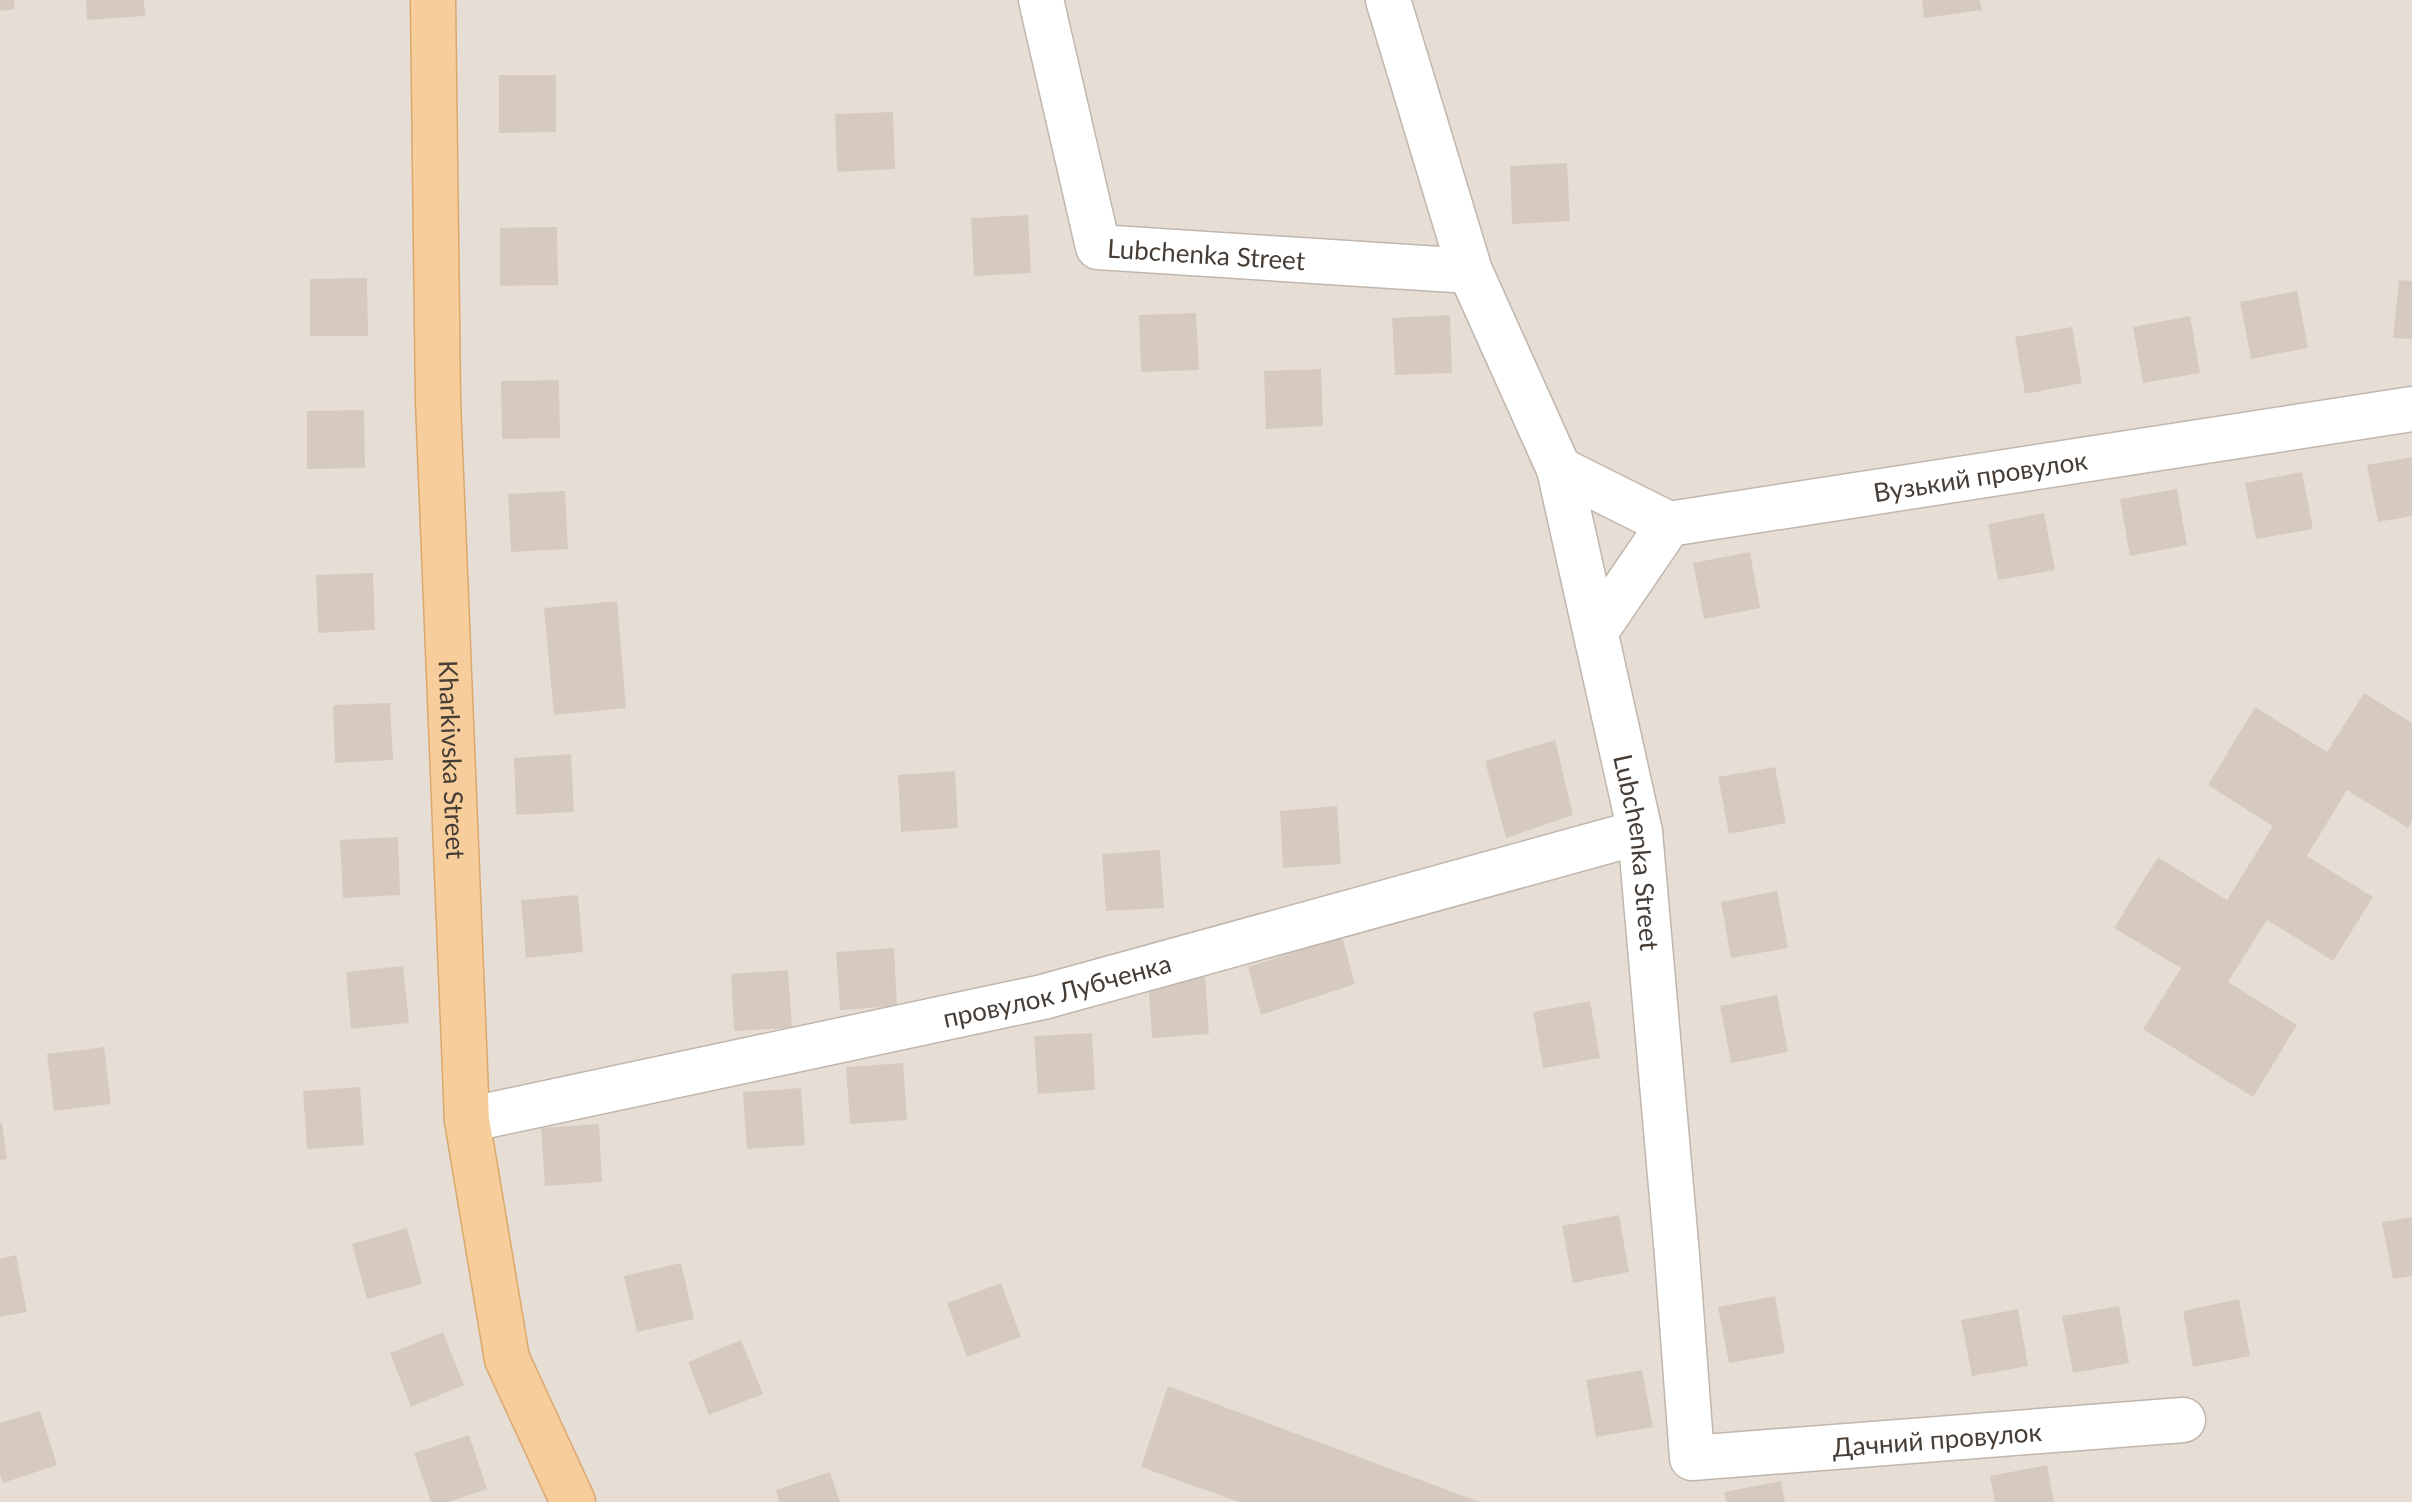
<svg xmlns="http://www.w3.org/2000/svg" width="2412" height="1502" font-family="Lato,sans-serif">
	<rect width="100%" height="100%" fill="#f2ede7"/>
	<path fill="#e6ded5" d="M 0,0 L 2412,0 L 2412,1502 L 0,1502 Z"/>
	<path fill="#d6cac0" d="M 0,0 L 14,0 L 15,9 L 0,11 Z
		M 86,0 L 144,0 L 145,16 L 87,20 Z
		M 1922,0 L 1980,0 L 1982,10 L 1924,18 Z
		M 499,75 L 556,75 L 556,132 L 499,133 Z
		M 893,112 L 895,169 L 837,172 L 835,114 Z
		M 1567,163 L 1570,221 L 1512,224 L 1510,166 Z
		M 1028,215 L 1031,273 L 974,276 L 971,218 Z
		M 557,227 L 558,285 L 500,286 L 500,228 Z
		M 367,278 L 368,336 L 310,336 L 310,279 Z
		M 2399,280 L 2412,281 L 2412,339 L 2393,338 Z
		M 2297,291 L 2308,348 L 2251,359 L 2240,302 Z
		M 1196,313 L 1199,370 L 1141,372 L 1139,315 Z
		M 1450,315 L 1452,373 L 1395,375 L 1392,318 Z
		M 2190,316 L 2200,373 L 2143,383 L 2133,327 Z
		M 2072,327 L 2082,383 L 2025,394 L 2015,337 Z
		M 1321,369 L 1323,426 L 1266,429 L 1264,371 Z
		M 559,380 L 560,438 L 502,439 L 501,381 Z
		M 364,410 L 365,468 L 307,469 L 307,411 Z
		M 2412,457 L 2412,516 L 2378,522 L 2367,465 Z
		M 2302,472 L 2313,529 L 2256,539 L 2245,483 Z
		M 2177,489 L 2187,545 L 2130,556 L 2120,499 Z
		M 565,491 L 568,549 L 511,552 L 508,494 Z
		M 2044,513 L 2055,570 L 1998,580 L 1988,524 Z
		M 1750,552 L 1760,608 L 1704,619 L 1693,563 Z
		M 373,573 L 375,630 L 318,633 L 316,575 Z
		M 617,601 L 626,708 L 554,715 L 544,608 Z
		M 2364,693 L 2412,723 L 2412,821 L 2408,828 L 2347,790 L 2307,856 L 2373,897 L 2333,961 L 2267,920 L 2228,982 L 2297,1025 L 2253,1097 L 2143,1029 L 2181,968 L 2114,928 L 2158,857 L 2227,900 L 2273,826 L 2208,785 L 2255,707 L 2327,752 Z
		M 390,703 L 393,760 L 335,763 L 333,705 Z
		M 1555,740 L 1573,815 L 1506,838 L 1485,761 Z
		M 571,754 L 574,812 L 516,815 L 514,758 Z
		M 1775,767 L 1786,823 L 1729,834 L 1718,777 Z
		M 955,771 L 958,828 L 901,832 L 898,775 Z
		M 1337,806 L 1341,864 L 1283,868 L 1280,811 Z
		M 398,837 L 400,895 L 343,898 L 340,840 Z
		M 1160,850 L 1164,908 L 1106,911 L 1102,854 Z
		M 1777,891 L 1788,948 L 1731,958 L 1721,902 Z
		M 578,895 L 583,952 L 526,958 L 521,900 Z
		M 1342,937 L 1355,984 L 1261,1015 L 1248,967 Z
		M 894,948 L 897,1006 L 840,1010 L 836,952 Z
		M 403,966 L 409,1023 L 351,1029 L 346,972 Z
		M 788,970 L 792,1028 L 734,1031 L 731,974 Z
		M 1205,977 L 1209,1034 L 1152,1038 L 1148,980 Z
		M 1777,995 L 1788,1052 L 1731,1063 L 1720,1006 Z
		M 1590,1001 L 1600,1058 L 1543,1068 L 1533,1012 Z
		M 1092,1033 L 1095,1090 L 1038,1094 L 1034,1036 Z
		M 104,1047 L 111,1104 L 54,1111 L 47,1054 Z
		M 903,1063 L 907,1120 L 850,1124 L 846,1067 Z
		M 360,1087 L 364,1145 L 307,1149 L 303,1091 Z
		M 801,1088 L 805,1145 L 747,1149 L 743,1092 Z
		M 0,1123 L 2,1123 L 7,1159 L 0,1160 Z
		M 599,1124 L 602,1182 L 545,1186 L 541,1128 Z
		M 1619,1215 L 1629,1272 L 1573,1283 L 1562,1226 Z
		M 2412,1217 L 2412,1276 L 2393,1279 L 2382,1222 Z
		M 407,1228 L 422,1284 L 367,1299 L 352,1244 Z
		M 16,1255 L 27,1312 L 0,1317 L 0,1259 Z
		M 681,1263 L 694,1319 L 637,1332 L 624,1276 Z
		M 1001,1283 L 1021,1337 L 967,1357 L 947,1303 Z
		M 1775,1296 L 1785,1353 L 1729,1363 L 1718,1307 Z
		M 2239,1299 L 2250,1356 L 2193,1367 L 2183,1311 Z
		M 2119,1306 L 2129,1363 L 2073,1373 L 2062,1316 Z
		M 2018,1309 L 2028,1366 L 1972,1376 L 1961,1320 Z
		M 443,1332 L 464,1385 L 411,1407 L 390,1353 Z
		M 741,1340 L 763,1394 L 709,1415 L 688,1362 Z
		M 1642,1370 L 1653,1427 L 1596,1437 L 1586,1380 Z
		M 1168,1386 L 1480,1502 L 1239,1502 L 1141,1467 Z
		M 40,1411 L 57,1465 L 3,1483 L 0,1475 L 0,1423 Z
		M 469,1435 L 487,1489 L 449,1502 L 431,1502 L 414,1453 Z
		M 2047,1465 L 2054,1502 L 1995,1502 L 1990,1476 Z
		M 830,1472 L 840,1502 L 779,1502 L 776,1490 Z
		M 1781,1481 L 1785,1502 L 1726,1502 L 1724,1492 Z"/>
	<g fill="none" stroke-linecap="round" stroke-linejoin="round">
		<g stroke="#c0b6ad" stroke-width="47">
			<g id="street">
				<path id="s1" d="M 1041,0 L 1098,247 L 1470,271"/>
				<path id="s2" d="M 1388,0 L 1470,271 L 1559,469 L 1640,832 L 1677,1255 L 1692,1458 L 2183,1420"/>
				<path id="s3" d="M 1559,469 L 1669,524 L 2412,409"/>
				<path d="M 1596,631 L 1669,524"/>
				<path id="s4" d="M 467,1120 L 1043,997 L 1640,832"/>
			</g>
		</g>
		<g stroke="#dca76c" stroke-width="47">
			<g id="primary">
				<path id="s5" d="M 433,0 L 438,401 L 467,1120 L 507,1359 L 573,1502"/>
			</g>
		</g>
		<use href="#street" stroke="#fff" stroke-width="44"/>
		<use href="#primary" stroke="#f7ce9b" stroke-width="44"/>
	</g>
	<g text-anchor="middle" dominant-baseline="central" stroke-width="6" stroke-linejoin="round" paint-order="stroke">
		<g font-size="26" fill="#453d36" stroke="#fff">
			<text stroke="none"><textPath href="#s1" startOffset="362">Lubchenka Street</textPath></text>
			<text stroke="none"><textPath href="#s3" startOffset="438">Вузький провулок</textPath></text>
			<text stroke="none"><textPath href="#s5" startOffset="760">Kharkivska Street</textPath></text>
			<text stroke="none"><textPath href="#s2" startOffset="892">Lubchenka Street</textPath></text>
			<text stroke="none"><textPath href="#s4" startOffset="604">провулок Лубченка</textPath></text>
			<text stroke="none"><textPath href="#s2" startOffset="1746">Дачний провулок</textPath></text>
		</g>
	</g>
</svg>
